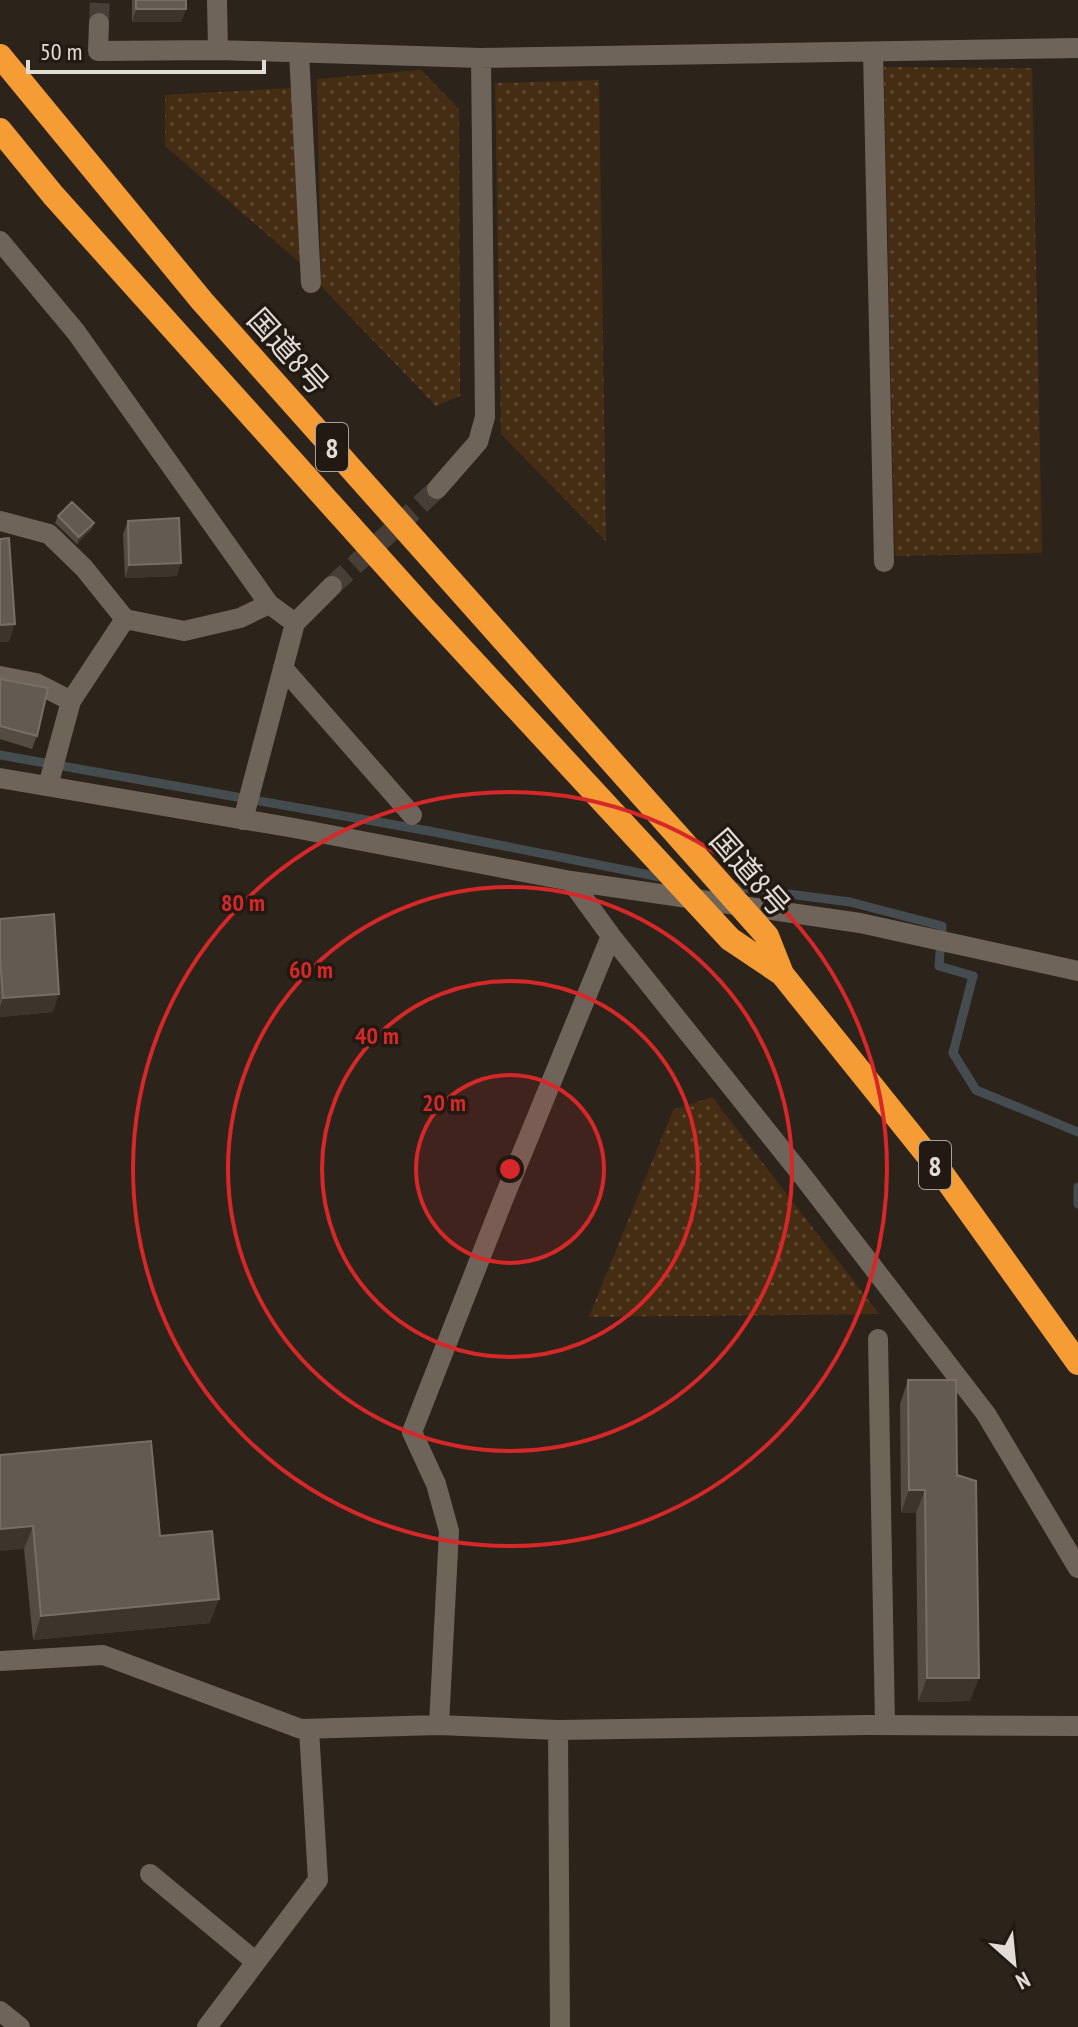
<svg xmlns="http://www.w3.org/2000/svg" width="1078" height="2027" font-family="'PT Sans Narrow','Noto Sans JP',sans-serif">
	<defs>
		<pattern id="grass-dots" width="8" height="8" patternUnits="userSpaceOnUse" patternTransform="scale(2)"><rect width="8" height="8" fill="#452d13"/><path d="M2 2h.1M6 6h.1" fill="none" stroke="#604b35" stroke-width="1.8" stroke-linecap="round"/></pattern>
	</defs>
	<rect width="100%" height="100%" fill="#2c231b"/>
	<path fill="url(#grass-dots)" d="M 884,67 L 1032,68 L 1042,553 L 895,556 Z
		M 421,70 L 459,109 L 460,396 L 436,406 L 321,286 L 317,79 Z
		M 599,80 L 606,541 L 501,434 L 495,83 Z
		M 291,88 L 306,268 L 165,146 L 165,95 Z
		M 712,1097 L 879,1314 L 589,1317 L 673,1110 Z"/>
	<g fill="none" stroke-linecap="round" stroke-linejoin="round">
		<path stroke="#444c4f" stroke-width="9" d="M 0,755 L 429,831 L 665,878
			M 728,886 L 850,902 L 942,926 L 939,966 L 973,976 L 953,1053 L 976,1090 L 1078,1132
			M 1078,1187 L 1078,1204"/>
		<path stroke="#473f37" stroke-width="20" stroke-dasharray="20 10" stroke-linecap="butt" d="M 99,23 L 100,0
			M 332,586 L 437,489"/>
		<path stroke="#6e645a" stroke-width="20" d="M 217,0 L 218,50 L 481,58 L 1078,48
			M 99,23 L 98,51 L 218,50
			M 873,52 L 884,562
			M 299,53 L 311,283
			M 0,241 L 76,332 L 269,604 L 295,623
			M 437,489 L 478,442 L 485,417 L 481,58
			M 0,521 L 49,534 L 84,568 L 125,619
			M 283,668 L 412,815
			M 0,676 L 36,683 L 71,701 L 125,619 L 184,631 L 240,618 L 269,604
			M 0,778 L 294,828 L 571,881 L 860,923 L 1078,971
			M 48,786 L 71,701
			M 243,820 L 295,623 L 332,586
			M 571,881 L 611,936 L 805,1179 L 986,1414 L 1078,1568
			M 878,1339 L 885,1725
			M 0,1661 L 103,1655 L 301,1729 L 439,1725 L 558,1730 L 866,1725 L 1078,1726
			M 439,1725 L 449,1531 L 436,1484 L 412,1432 L 503,1200 L 611,936
			M 558,1730 L 560,2027
			M 150,1874 L 256,1962
			M 0,2011 L 20,2027
			M 207,2027 L 318,1880 L 309,1729"/>
		<path stroke="#f69c35" stroke-width="24" d="M 0,56 L 202,301 L 767,936 L 782,974
			M 0,130 L 53,195 L 423,607 L 730,939 L 782,974 L 941,1172 L 1078,1363"/>
	</g>
	<path fill="#544b42" d="M 132,0 L 186,0 L 186,9 L 181,22 L 132,22 Z
		M 58,516 L 94,523 L 92,529 L 77,544 L 55,523 Z
		M 128,521 L 177,576 L 125,578 L 123,534 Z
		M 0,679 L 37,736 L 32,749 L 0,739 Z
		M 0,919 L 53,1012 L 0,1017 Z
		M 908,1380 L 957,1475 L 970,1701 L 918,1702 L 916,1513 L 901,1513 L 900,1404 Z
		M 0,1455 L 160,1536 L 210,1623 L 33,1640 L 24,1549 Z"/>
	<path fill="#3d342c" d="M 136,9 L 186,9 L 181,22 L 132,22 Z
		M 94,523 L 92,529 L 77,544 L 79,537 Z
		M 181,563 L 177,576 L 125,578 L 129,565 Z
		M 15,624 L 9,642 L 0,642 L 0,625 Z
		M 59,994 L 53,1012 L 0,1017 L 0,1007 L 3,998 Z
		M 909,1490 L 925,1490 L 916,1513 L 901,1513 Z
		M 33,1526 L 24,1549 L 0,1551 L 0,1529 Z
		M 219,1599 L 210,1623 L 33,1640 L 41,1616 Z
		M 927,1678 L 979,1678 L 970,1701 L 918,1702 Z"/>
	<path fill="#635b52" stroke="#776f67" stroke-width="2" d="M 136,0 L 186,0 L 186,9 L 136,9 Z
		M 72,502 L 94,523 L 79,537 L 58,516 Z
		M 179,518 L 181,563 L 129,565 L 128,521 Z
		M 9,538 L 15,624 L 0,625 L 0,539 Z
		M 0,679 L 48,688 L 37,736 L 0,726 Z
		M 54,914 L 59,994 L 3,998 L 0,958 L 0,919 Z
		M 908,1380 L 956,1380 L 957,1475 L 976,1481 L 979,1678 L 927,1678 L 925,1490 L 909,1490 Z
		M 151,1441 L 160,1536 L 212,1531 L 219,1599 L 41,1616 L 33,1526 L 0,1529 L 0,1455 Z"/>
	<circle cx="510" cy="1169" r="94" fill="#d62828" fill-opacity=".12"/>
	<g fill="none" stroke="#d62828" stroke-width="4">
		<circle cx="510" cy="1169" r="94"/>
		<circle cx="510" cy="1169" r="188"/>
		<circle cx="510" cy="1169" r="282"/>
		<circle cx="510" cy="1169" r="377"/>
	</g>
	<g text-anchor="middle" dominant-baseline="central" stroke-width="7" stroke-linejoin="round" paint-order="stroke">
		<g fill="#221912" stroke="#a8a29c" stroke-width="2">
			<rect x="316" y="423" width="32" height="48" rx="6"/>
			<rect x="919" y="1141" width="32" height="48" rx="6"/>
		</g>
		<g font-size="28" font-weight="bold" fill="#e2dcd7">
			<text x="332" y="447">8</text>
			<text x="935" y="1165">8</text>
		</g>
		<g font-size="30" fill="#e2dcd7" stroke="#221912">
			<text transform="translate(289 351) rotate(48)">国道8号</text>
			<text transform="translate(751 872) rotate(49)">国道8号</text>
		</g>
	</g>
	<circle cx="510" cy="1169" r="12" fill="#d62828" stroke="#221912" stroke-width="4"/>
	<g font-size="24" text-anchor="middle" font-weight="bold" fill="#d62828" stroke="#221912" stroke-width="7" stroke-linejoin="round" paint-order="stroke">
		<text x="243" y="911">80 m</text>
		<text x="311" y="978">60 m</text>
		<text x="377" y="1044">40 m</text>
		<text x="444" y="1111">20 m</text>
	</g>
	<g transform="translate(1014 1963) rotate(153)" stroke="#221912" stroke-width="6" paint-order="stroke">
	<path d="M0-6L14 30L0 20L-14 30Z" fill="#e2dcd7"/>
	<text y="-12" font-size="22" font-weight="bold" text-anchor="middle" fill="#e2dcd7">N</text>
	</g>
	<path d="M28 60v12h236v-12" fill="none" stroke="#e2dcd7" stroke-width="4"/>
	<text x="40" y="60" font-size="24" fill="#e2dcd7" stroke="#221912" stroke-width="6" paint-order="stroke">50 m</text>
</svg>
